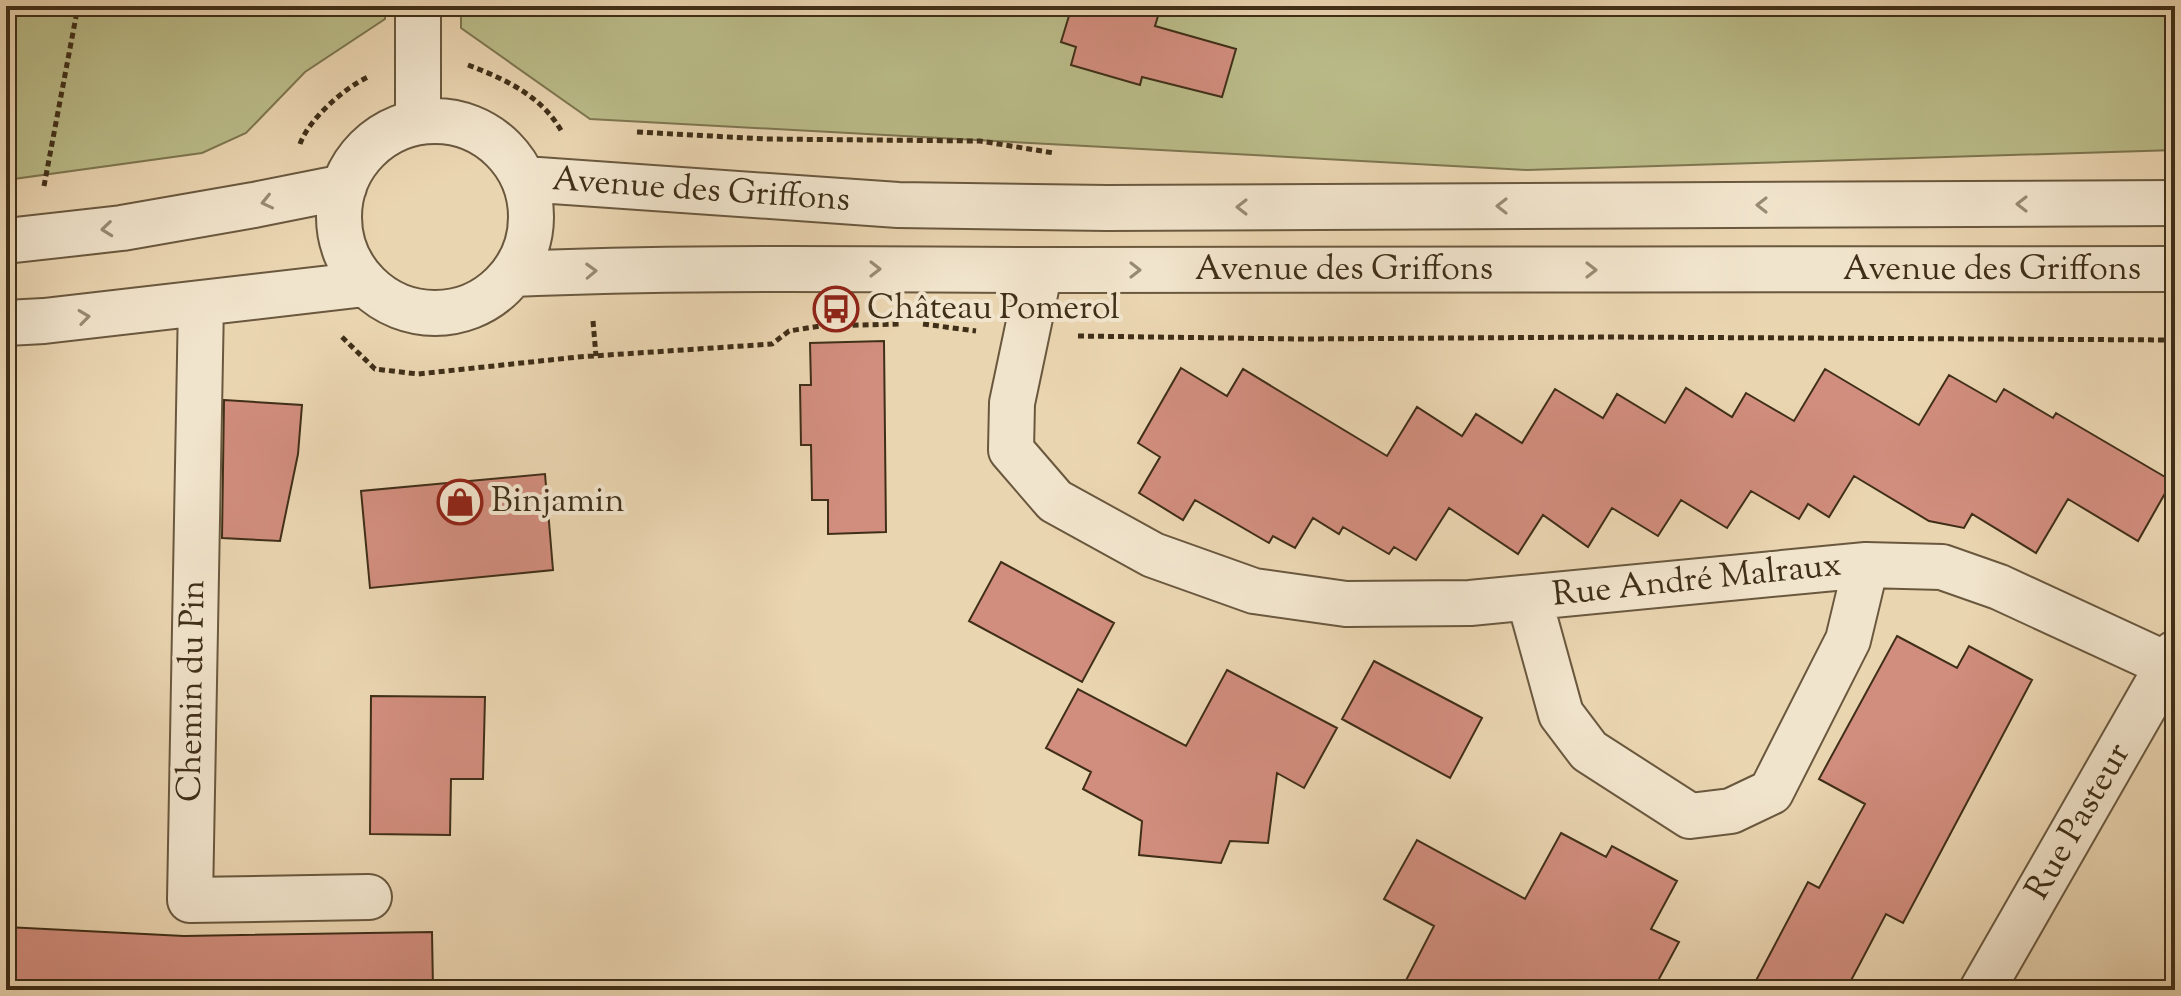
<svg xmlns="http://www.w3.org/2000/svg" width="2181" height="996" font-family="'Sorts Mill Goudy',serif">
	<rect width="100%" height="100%" fill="#ead5b1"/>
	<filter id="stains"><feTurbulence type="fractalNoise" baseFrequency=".0025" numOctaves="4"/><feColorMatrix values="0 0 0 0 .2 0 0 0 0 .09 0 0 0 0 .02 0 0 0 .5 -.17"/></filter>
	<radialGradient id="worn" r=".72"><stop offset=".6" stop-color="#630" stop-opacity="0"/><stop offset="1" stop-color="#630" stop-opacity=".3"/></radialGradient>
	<path fill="#babc89" stroke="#7d7650" stroke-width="2" d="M 6,6 L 385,6 L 385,19 L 305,72 L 246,133 L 202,153 L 6,180 Z
		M 461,6 L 2175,6 L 2175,150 L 1527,170 L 590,119 L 461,28 Z"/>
	<path fill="#d18d7d" stroke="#402f18" stroke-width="2" d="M 1072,6 L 1124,6 L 1158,16 L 1155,26 L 1236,49 L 1222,97 L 1142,77 L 1140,85 L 1071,65 L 1076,47 L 1061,42 Z
		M 884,341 L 886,532 L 828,534 L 828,500 L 812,500 L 811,445 L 801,445 L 800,385 L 811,385 L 810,343 Z
		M 1181,368 L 1227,396 L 1243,369 L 1387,456 L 1417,407 L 1462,436 L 1476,414 L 1522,443 L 1555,389 L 1603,418 L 1617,394 L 1665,423 L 1686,388 L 1732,417 L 1746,393 L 1794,421 L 1825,369 L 1919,425 L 1949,375 L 1996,402 L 2004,389 L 2053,418 L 2056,413 L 2172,481 L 2138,541 L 2068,499 L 2036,553 L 1972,514 L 1964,528 L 1929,521 L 1854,476 L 1829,517 L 1808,504 L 1799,519 L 1751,491 L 1727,528 L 1681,500 L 1658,536 L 1612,508 L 1588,547 L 1543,515 L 1518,554 L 1449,508 L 1416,560 L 1394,547 L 1389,554 L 1343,527 L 1339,534 L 1313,518 L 1295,548 L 1273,536 L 1269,543 L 1195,500 L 1183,520 L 1139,493 L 1160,457 L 1138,443 Z
		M 224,400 L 302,405 L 298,454 L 280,541 L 222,538 Z
		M 545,474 L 553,570 L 370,588 L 361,491 Z
		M 1001,562 L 1114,623 L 1082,682 L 969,621 Z
		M 1897,636 L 1957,668 L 1969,646 L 2032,680 L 1903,923 L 1886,914 L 1846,990 L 1751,990 L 1808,882 L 1819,888 L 1865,804 L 1819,779 Z
		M 1374,661 L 1482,718 L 1450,778 L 1342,719 Z
		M 1227,670 L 1337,728 L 1304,788 L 1277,773 L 1268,843 L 1230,841 L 1221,863 L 1139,855 L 1142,821 L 1083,789 L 1091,772 L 1046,748 L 1078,689 L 1186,746 Z
		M 371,696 L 485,697 L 483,779 L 451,779 L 450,835 L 370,834 Z
		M 1561,833 L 1606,857 L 1612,846 L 1677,881 L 1651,929 L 1679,942 L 1653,990 L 1401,990 L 1434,926 L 1384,899 L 1417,840 L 1525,899 Z
		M 6,927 L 184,936 L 432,932 L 433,990 L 6,990 Z"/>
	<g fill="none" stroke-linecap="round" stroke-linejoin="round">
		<g stroke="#6a583e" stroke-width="48">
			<path id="minor" d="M 418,6 L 418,122
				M339 217a96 96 0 1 1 192 0a96 96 0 1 1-192 0Z
				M 524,179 L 898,205 L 1107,208 L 2175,203
				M 6,241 L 122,228 L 254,205 L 344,187
				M 1040,270 L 1012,403 L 1011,450 L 1055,501 L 1153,555 L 1254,591 L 1346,604 L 1470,603 L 1866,565 L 1942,567 L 1999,587 L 2168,665
				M 513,274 C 700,266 886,270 1072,270 C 1440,269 1807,270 2175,269
				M 201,303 L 190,900 L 369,897
				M 6,323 L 44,321 L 365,284
				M 1529,598 L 1561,714 L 1589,751 L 1690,816 L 1731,811 L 1771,792 L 1848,640 L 1866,565
				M 1982,990 L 2175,653"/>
		</g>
		<path stroke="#402f18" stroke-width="5" stroke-dasharray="6 4" stroke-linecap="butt" d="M 167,6 L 168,6
			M 468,65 C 505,79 542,96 562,132
			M 637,132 L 766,139 L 980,141 L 1054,153
			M 300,144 C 309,119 344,88 368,77
			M 44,186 L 78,6
			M 593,321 L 596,356
			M 923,324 L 976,331
			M 1078,336 L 1300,339 L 1610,337 L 2175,340
			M 342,337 L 375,369 L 418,374 L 578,357 L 772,344 L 789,331 L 820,326 L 901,324"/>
		<use href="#minor" stroke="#f1e4cc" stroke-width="44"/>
	</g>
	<defs><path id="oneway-chevron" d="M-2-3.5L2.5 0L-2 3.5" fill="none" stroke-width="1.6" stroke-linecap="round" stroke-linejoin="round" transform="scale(2)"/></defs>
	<g stroke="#988a72">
		<use href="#oneway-chevron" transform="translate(267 202) rotate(167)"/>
		<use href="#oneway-chevron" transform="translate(2022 204) rotate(180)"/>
		<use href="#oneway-chevron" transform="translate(1762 205) rotate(180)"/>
		<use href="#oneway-chevron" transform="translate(1502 206) rotate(180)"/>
		<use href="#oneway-chevron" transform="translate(1242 207) rotate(180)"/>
		<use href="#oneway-chevron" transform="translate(107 229) rotate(174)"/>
		<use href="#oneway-chevron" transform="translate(875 269)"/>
		<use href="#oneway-chevron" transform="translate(1135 270)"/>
		<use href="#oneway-chevron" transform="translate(1591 270)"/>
		<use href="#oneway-chevron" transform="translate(591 271) rotate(-2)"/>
		<use href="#oneway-chevron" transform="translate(84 317) rotate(-7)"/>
	</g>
	<defs>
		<g id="bus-ring" transform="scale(2.3)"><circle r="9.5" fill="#f1e4cc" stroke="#8f2418" stroke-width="1.5"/><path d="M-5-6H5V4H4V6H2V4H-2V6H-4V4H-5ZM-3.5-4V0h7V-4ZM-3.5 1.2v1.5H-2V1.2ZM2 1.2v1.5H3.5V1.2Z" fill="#8f2418"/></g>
		<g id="shop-ring" transform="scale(2.3)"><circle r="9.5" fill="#f1e4cc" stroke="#8f2418" stroke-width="1.5"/><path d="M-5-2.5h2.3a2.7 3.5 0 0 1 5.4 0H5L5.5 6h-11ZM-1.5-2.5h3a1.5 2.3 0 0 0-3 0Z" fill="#8f2418"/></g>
	</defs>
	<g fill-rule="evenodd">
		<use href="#bus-ring" x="836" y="309"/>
		<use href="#shop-ring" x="460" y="502"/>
	</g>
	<g text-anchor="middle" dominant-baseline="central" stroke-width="8" stroke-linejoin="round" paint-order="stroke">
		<g font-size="34" fill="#402f18" stroke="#f1e4cc">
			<text transform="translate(701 191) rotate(4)">Avenue des Griffons</text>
			<text x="1344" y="270">Avenue des Griffons</text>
			<text x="1992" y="270">Avenue des Griffons</text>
			<text transform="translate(1697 581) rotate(-6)">Rue André Malraux</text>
			<text transform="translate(193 691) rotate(-89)">Chemin du Pin</text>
			<text transform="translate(2079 822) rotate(-60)">Rue Pasteur</text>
		</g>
		<g font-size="34" fill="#402f18" stroke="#f1e4cc" text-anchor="start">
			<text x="867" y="309">Château Pomerol</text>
			<text x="491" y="502">Binjamin</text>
		</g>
	</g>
	<rect width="2181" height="996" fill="none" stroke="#ead5b1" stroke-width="32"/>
	<rect x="8" y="8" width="2165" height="980" fill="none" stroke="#402f18" stroke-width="4"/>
	<rect x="16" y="16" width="2149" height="964" fill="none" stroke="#402f18" stroke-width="2"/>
	<rect width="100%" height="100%" filter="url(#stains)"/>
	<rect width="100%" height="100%" fill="url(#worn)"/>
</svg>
